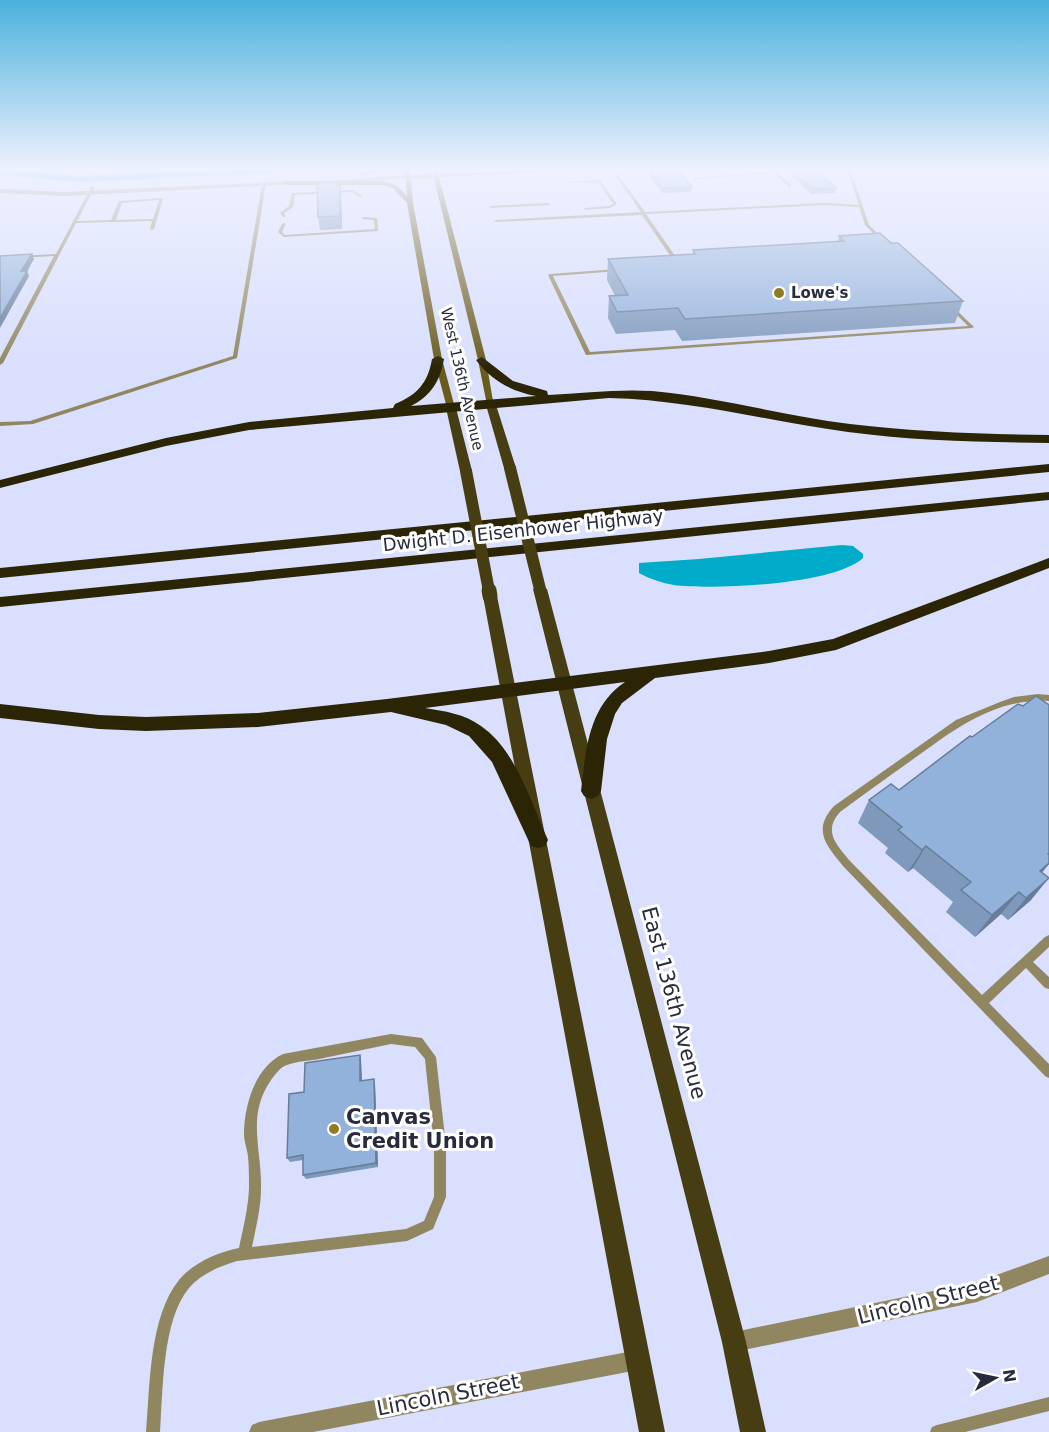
<svg xmlns="http://www.w3.org/2000/svg" width="1049" height="1432" font-family="'DejaVu Sans',sans-serif">
	<rect width="100%" height="100%" fill="#d9dffd"/>
	<path fill="#00acca" d="M 842,545 L 853,546 L 863,554 L 863,558 C 834,585 713,590 674,585 C 662,583 650,579 639,573 L 639,563 L 699,559 Z"/>
	<g fill="none" stroke-linecap="round" stroke-linejoin="round">
		<path stroke="#00acca" stroke-width="3" d="M 121,169 L 127,168"/>
		<path fill="#00acca" fill-rule="evenodd" d="M 264,168 L 318,168 L 313,171 L 79,182 L 0,175 L 0,169 L 79,176 Z"/>
		<path fill="#908660" fill-rule="evenodd" d="M 610,168 L 613,168 L 645,212 L 825,203 L 859,205 L 847,168 L 850,168 L 869,225 L 885,241 L 882,242 L 865,225 L 859,207 L 825,205 L 646,214 L 680,263 L 678,264 L 676,264 L 642,215 L 496,222 L 494,221 L 496,220 L 641,212 Z
			M 775,171 L 791,185 L 791,187 L 789,187 L 774,173 L 695,179 L 693,178 Z
			M 600,180 L 617,204 L 610,208 L 584,210 L 585,208 L 609,206 L 613,204 L 598,182 L 569,183 L 567,182 Z
			M 264,183 L 266,184 L 237,358 L 33,424 L 0,426 L 0,422 L 30,421 L 233,356 L 262,184 Z
			M 93,186 L 95,187 L 77,221 L 111,220 L 119,201 L 161,198 L 163,199 L 154,229 L 152,230 L 150,229 L 152,221 L 76,223 L 3,363 L 0,365 L 0,358 L 54,256 L 0,259 L 0,257 L 56,254 L 91,187 ZM 159,200 L 153,219 L 116,220 L 122,203 Z
			M 353,190 L 361,195 L 361,197 L 359,197 L 352,192 L 295,195 L 293,207 L 284,213 L 285,217 L 283,217 L 280,213 L 289,206 L 292,193 Z
			M 549,203 L 550,205 L 491,208 L 489,207 L 491,206 Z
			M 363,217 L 377,218 L 378,231 L 284,237 L 278,232 L 282,224 L 284,223 L 286,224 L 282,232 L 285,235 L 375,229 L 374,220 L 362,219 Z
			M 617,269 L 619,270 L 619,271 L 553,276 L 590,352 L 968,326 L 949,307 L 949,306 L 951,305 L 974,327 L 972,328 L 586,355 L 548,275 L 550,274 Z
			M 1038,694 L 1049,695 L 1049,701 C 993,698 954,730 912,760 C 888,777 864,794 840,812 C 823,831 836,844 849,860 L 982,995 L 1045,937 L 1049,935 L 1049,947 L 1033,962 L 1049,977 L 1049,989 L 1045,988 L 1026,968 L 989,1003 L 1049,1064 L 1049,1078 L 1045,1076 L 843,866 C 826,845 812,830 834,806 L 956,720 L 1000,702 L 1014,697 Z
			M 391,1034 L 422,1038 L 436,1057 L 446,1146 L 446,1197 L 433,1229 L 407,1241 L 237,1261 C 220,1266 201,1274 189,1288 C 162,1320 163,1391 160,1432 L 146,1432 C 150,1387 149,1317 179,1280 C 193,1263 218,1252 239,1248 C 243,1229 248,1209 249,1189 C 249,1178 249,1167 248,1156 C 247,1149 244,1141 244,1134 C 244,1106 255,1067 283,1054 ZM 391,1044 L 415,1047 L 425,1059 L 434,1146 L 434,1197 L 424,1221 L 406,1229 L 252,1247 C 256,1227 261,1208 261,1188 C 262,1149 246,1116 271,1080 C 275,1075 280,1067 287,1065 C 297,1061 309,1061 319,1059 C 343,1054 367,1049 391,1044 Z
			M 1049,1397 L 1049,1411 L 965,1432 L 930,1432 L 932,1427 L 937,1425 Z"/>
		<path fill="#908660" fill-rule="evenodd" d="M 408,175 L 410,178 L 316,184 L 313,182 Z
			M 298,181 L 300,184 L 64,196 L 0,193 L 0,189 L 64,192 Z
			M 1049,1256 L 1049,1274 L 977,1302 L 734,1352 L 727,1349 L 724,1342 L 727,1335 L 734,1332 L 977,1282 Z
			M 638,1350 L 645,1353 L 648,1360 L 645,1367 L 638,1370 L 313,1432 L 249,1432 L 252,1425 L 259,1422 Z"/>
		<path fill="#695b1c" fill-rule="evenodd" d="M 384,168 L 392,168 L 363,176 L 360,174 Z
			M 405,168 L 409,168 L 410,175 L 433,174 L 432,168 L 436,168 L 438,174 L 623,168 L 439,177 L 486,360 L 494,407 L 487,405 L 478,360 L 434,178 L 411,179 L 413,203 L 442,359 L 455,408 L 451,410 L 447,408 L 434,359 L 407,203 L 393,188 L 383,185 L 286,185 L 283,183 L 286,181 L 384,181 L 397,186 L 407,196 Z"/>
		<path fill="#473d12" fill-rule="evenodd" d="M 491,402 L 496,405 L 516,468 L 514,470 L 510,471 L 504,468 L 486,405 Z
			M 451,405 L 456,408 L 472,471 L 466,474 L 460,471 L 446,408 Z
			M 540,585 L 547,589 L 746,1342 L 766,1432 L 740,1432 L 722,1342 L 533,589 Z
			M 490,592 L 497,596 L 665,1432 L 639,1432 L 483,596 Z"/>
		<path fill="#2c2505" fill-rule="evenodd" d="M 438,356 L 444,359 C 440,381 431,396 411,406 L 536,396 C 511,391 492,381 476,360 L 482,357 L 513,381 L 547,391 L 548,395 C 583,393 618,389 652,391 C 719,397 783,416 850,424 C 916,432 983,434 1049,435 L 1049,443 C 982,442 915,441 848,432 C 768,421 691,400 609,398 L 249,430 L 166,446 L 0,488 L 0,480 L 166,438 L 249,422 L 393,408 L 395,404 C 417,395 428,383 432,359 Z
			M 1049,464 L 1049,472 L 0,578 L 0,568 Z
			M 1049,492 L 1049,500 L 0,607 L 0,597 Z
			M 1049,558 L 1049,568 L 836,650 L 769,663 L 655,678 L 622,703 L 615,714 L 607,739 L 601,791 L 598,796 L 591,799 L 584,796 L 581,791 C 586,750 588,707 625,682 L 425,708 C 444,711 465,714 481,726 C 516,750 531,803 548,840 L 545,846 L 538,848 L 531,846 L 492,762 L 469,736 L 446,725 L 391,712 L 258,727 L 146,731 L 99,729 L 0,718 L 0,704 L 99,715 L 146,717 L 258,713 L 387,699 L 769,651 L 833,639 Z"/>
		<path stroke="#473d12" stroke-width="12" d="M 510,468 L 540,589
			M 466,471 L 489,591"/>
		<path stroke="#473d12" stroke-width="15" d="M 489,590 L 490,596"/>
	</g>
	<path fill="#7e99bc" d="M 791,169 L 836,188 L 835,193 L 811,194 L 790,174 Z
		M 651,172 L 692,187 L 691,192 L 662,193 L 650,176 Z
		M 338,186 L 341,198 L 342,229 L 320,230 L 318,217 Z
		M 839,236 L 891,243 L 963,301 L 955,323 L 682,341 L 675,330 L 616,334 L 608,318 L 609,296 L 615,296 L 607,280 L 608,259 L 693,254 L 693,250 L 838,242 Z
		M 1049,705 L 1049,864 L 1042,872 L 1031,900 L 1008,920 L 1001,914 L 975,937 L 946,912 L 953,902 L 913,868 L 908,872 L 885,853 L 888,848 L 858,823 L 869,800 L 899,790 L 972,737 L 1023,706 Z
		M 360,1055 L 361,1060 L 362,1081 L 375,1084 L 378,1167 L 306,1179 L 303,1175 L 303,1160 L 290,1162 L 287,1158 L 304,1092 Z"/>
	<path fill="#677d99" d="M 340,186 L 341,198 L 342,229 L 340,216 Z
		M 32,254 L 34,259 L 24,277 L 21,271 Z
		M 27,271 L 29,276 L 0,328 L 0,318 Z
		M 926,846 L 913,868 L 908,872 L 922,850 Z
		M 1049,863 L 1049,864 L 1035,881 L 1040,871 Z
		M 1049,878 L 1031,900 L 1008,920 L 1026,898 Z
		M 1019,892 L 1001,914 L 975,937 L 992,915 Z
		M 360,1055 L 361,1060 L 362,1086 L 360,1081 Z
		M 374,1079 L 375,1084 L 378,1167 L 376,1163 Z"/>
	<path fill="#93b2db" stroke="#677d99" stroke-width="1.5" d="M 814,168 L 836,188 L 812,189 L 791,169 Z
		M 678,170 L 692,187 L 663,188 L 651,172 Z
		M 337,183 L 337,186 L 340,186 L 340,216 L 318,217 L 317,184 Z
		M 880,233 L 891,243 L 898,243 L 963,301 L 685,319 L 678,308 L 617,312 L 609,296 L 628,295 L 608,259 L 695,254 L 693,250 L 844,241 L 839,236 Z
		M 32,254 L 21,271 L 27,271 L 0,318 L 0,256 Z
		M 1036,696 L 1049,705 L 1049,853 L 1048,854 L 1049,855 L 1049,863 L 1040,871 L 1049,878 L 1026,898 L 1019,892 L 992,915 L 961,890 L 971,882 L 926,846 L 922,850 L 898,830 L 902,827 L 869,800 L 891,784 L 899,790 L 970,736 L 972,737 L 1018,704 L 1023,706 Z
		M 360,1055 L 360,1081 L 374,1079 L 376,1163 L 303,1175 L 303,1155 L 287,1158 L 289,1094 L 304,1092 L 305,1063 Z"/>
	<linearGradient id="sky" x2="0" y2="1"><stop stop-color="#4bb1dc"/><stop offset="0.46" stop-color="#eef1fe"/><stop offset="1" stop-color="#eef1fe" stop-opacity="0"/></linearGradient>
	<rect width="1049" height="368" fill="url(#sky)"/>
	<g fill="#8f7b21" stroke="#fff" stroke-width="2">
		<circle cx="779" cy="293" r="6"/>
		<circle cx="334" cy="1129" r="6"/>
	</g>
	<g text-anchor="middle" dominant-baseline="central" stroke-width="6" stroke-linejoin="round" paint-order="stroke">
		<g font-size="15" font-weight="bold" fill="#272b3d" stroke="#fff" text-anchor="start">
			<text x="791" y="293">Lowe's</text>
		</g>
		<g font-size="15" fill="#272b3d" stroke="#fff">
			<text transform="translate(462 379) rotate(77)">West 136th Avenue</text>
		</g>
		<g font-size="18" fill="#272b3d" stroke="#fff">
			<text transform="translate(523 530) rotate(-6)">Dwight D. Eisenhower Highway</text>
		</g>
		<g font-size="21" fill="#272b3d" stroke="#fff">
			<text transform="translate(674 1003) rotate(75)">East 136th Avenue</text>
			<text transform="translate(928 1300) rotate(-14)">Lincoln Street</text>
			<text transform="translate(448 1395) rotate(-11)">Lincoln Street</text>
		</g>
		<g font-size="21" font-weight="bold" fill="#272b3d" stroke="#fff" text-anchor="start">
			<text x="346" y="1117">Canvas<tspan x="346" dy="24">Credit Union</tspan></text>
		</g>
	</g>
	<g transform="translate(995 1378) rotate(81)" stroke="#ffffff" stroke-width="4.5" paint-order="stroke">
	<path d="M0-4.5L10 22L0 15L-10 22Z" fill="#272b3d"/>
	<text y="-9" font-size="16" font-weight="bold" text-anchor="middle" fill="#272b3d">N</text>
	</g>
</svg>
